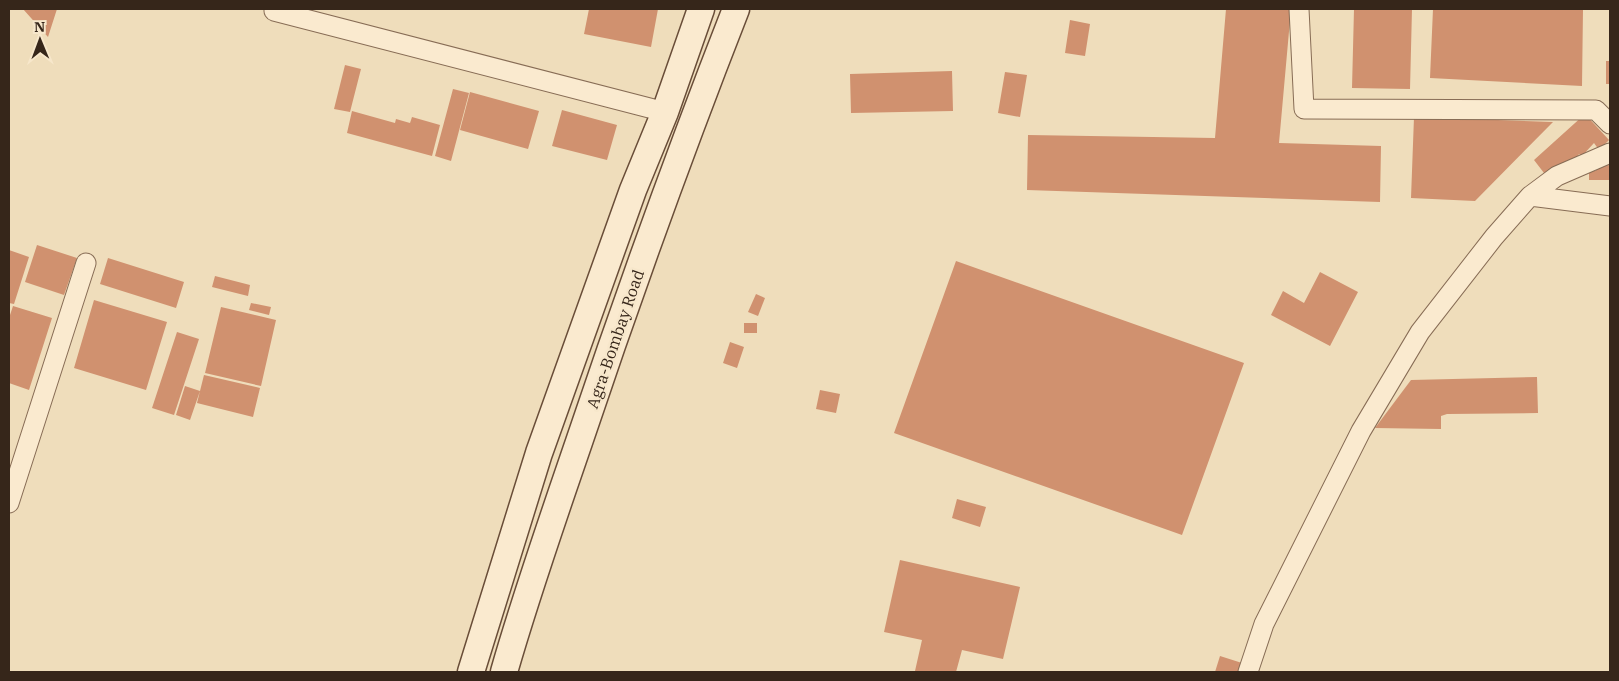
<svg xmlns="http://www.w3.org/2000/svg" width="1619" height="681" font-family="'IBM Plex Serif',serif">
	<rect width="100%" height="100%" fill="#efddbb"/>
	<path fill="#d0916f" d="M 23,9 L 57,9 L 48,37 Z
		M 589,9 L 658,9 L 651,47 L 584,34 Z
		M 1226,9 L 1291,9 L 1279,143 L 1381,146 L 1380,202 L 1027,190 L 1028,135 L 1215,138 Z
		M 1354,9 L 1412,9 L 1410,89 L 1352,88 Z
		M 1433,9 L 1583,9 L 1582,86 L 1430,78 Z
		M 1070,20 L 1090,24 L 1085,56 L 1065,53 Z
		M 1606,61 L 1610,61 L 1610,84 L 1606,84 Z
		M 345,65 L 361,69 L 350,112 L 334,109 Z
		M 952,71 L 953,111 L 851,113 L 850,74 Z
		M 1005,72 L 1027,75 L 1020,117 L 998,113 Z
		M 453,89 L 469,93 L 451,161 L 435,156 Z
		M 470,92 L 539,111 L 528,149 L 460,130 Z
		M 562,110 L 617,125 L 607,160 L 552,146 Z
		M 352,111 L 395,123 L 396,119 L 410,123 L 412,117 L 440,125 L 432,156 L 347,133 Z
		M 1585,114 L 1609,140 L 1599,150 L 1594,143 L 1582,156 L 1579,154 L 1576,159 L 1544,173 L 1534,160 Z
		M 1414,117 L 1553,122 L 1475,201 L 1411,198 Z
		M 1610,165 L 1610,180 L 1589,180 L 1589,171 L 1596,171 L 1596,166 Z
		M 37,245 L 77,258 L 64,295 L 25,282 Z
		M 9,250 L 29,257 L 14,304 L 9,303 Z
		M 108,258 L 184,282 L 176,308 L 100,284 Z
		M 956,261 L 1244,363 L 1182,535 L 894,433 Z
		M 1320,272 L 1358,292 L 1330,346 L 1271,315 L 1283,291 L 1304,303 Z
		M 215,276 L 250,285 L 248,296 L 212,287 Z
		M 756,294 L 765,298 L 758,316 L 748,312 Z
		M 94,300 L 167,322 L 146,390 L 74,368 Z
		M 251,303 L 271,307 L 269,315 L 249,310 Z
		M 13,306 L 52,318 L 29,390 L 9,383 L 9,318 Z
		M 221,307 L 276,320 L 261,386 L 205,373 Z
		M 744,323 L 757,323 L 757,333 L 744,333 Z
		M 177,332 L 199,339 L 174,415 L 152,408 Z
		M 730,342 L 744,347 L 737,368 L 723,363 Z
		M 204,375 L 260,388 L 253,417 L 197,403 Z
		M 1537,377 L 1538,413 L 1447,414 L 1441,416 L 1441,429 L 1375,428 L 1411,380 Z
		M 185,386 L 200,391 L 190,420 L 176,415 Z
		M 820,390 L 840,394 L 836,413 L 816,409 Z
		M 957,499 L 986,507 L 980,527 L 952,518 Z
		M 900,560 L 1020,587 L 1003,659 L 962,650 L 956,672 L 915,671 L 922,640 L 884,632 Z
		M 1220,656 L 1242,663 L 1239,672 L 1215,672 Z"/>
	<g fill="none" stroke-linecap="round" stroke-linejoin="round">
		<g stroke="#876c55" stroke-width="21">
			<path id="minor" d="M 1299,9 L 1304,109 L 1596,110 L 1610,124
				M 274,11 L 665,112
				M 1530,196 L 1557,176 L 1610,153
				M 9,503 L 86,263
				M 1248,672 L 1264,624 L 1361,431 L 1420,332 L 1494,237 L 1530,196 L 1610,206"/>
		</g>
		<g stroke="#694d38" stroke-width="29">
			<path id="secondary" d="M 471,672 L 539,453 L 633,190 L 665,112 L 701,9
				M 504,672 C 526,595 553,518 579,442 C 628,296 680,152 736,9"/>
		</g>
		<use href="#minor" stroke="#faeacf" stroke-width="19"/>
		<use href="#secondary" stroke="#faeacf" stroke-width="26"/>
	</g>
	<g text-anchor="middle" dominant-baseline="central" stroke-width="5" stroke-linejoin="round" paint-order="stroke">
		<g font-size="16" fill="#36261a" stroke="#f7e7cb">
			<text transform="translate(615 339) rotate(-71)">Agra-Bombay Road</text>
		</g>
	</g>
	<rect width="1619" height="681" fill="none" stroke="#36261a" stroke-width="20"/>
	<g transform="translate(40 40) rotate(359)" stroke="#f7e7cb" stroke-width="4" paint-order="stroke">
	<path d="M0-4L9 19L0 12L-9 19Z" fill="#36261a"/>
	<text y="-8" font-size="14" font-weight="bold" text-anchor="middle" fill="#36261a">N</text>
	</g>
</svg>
